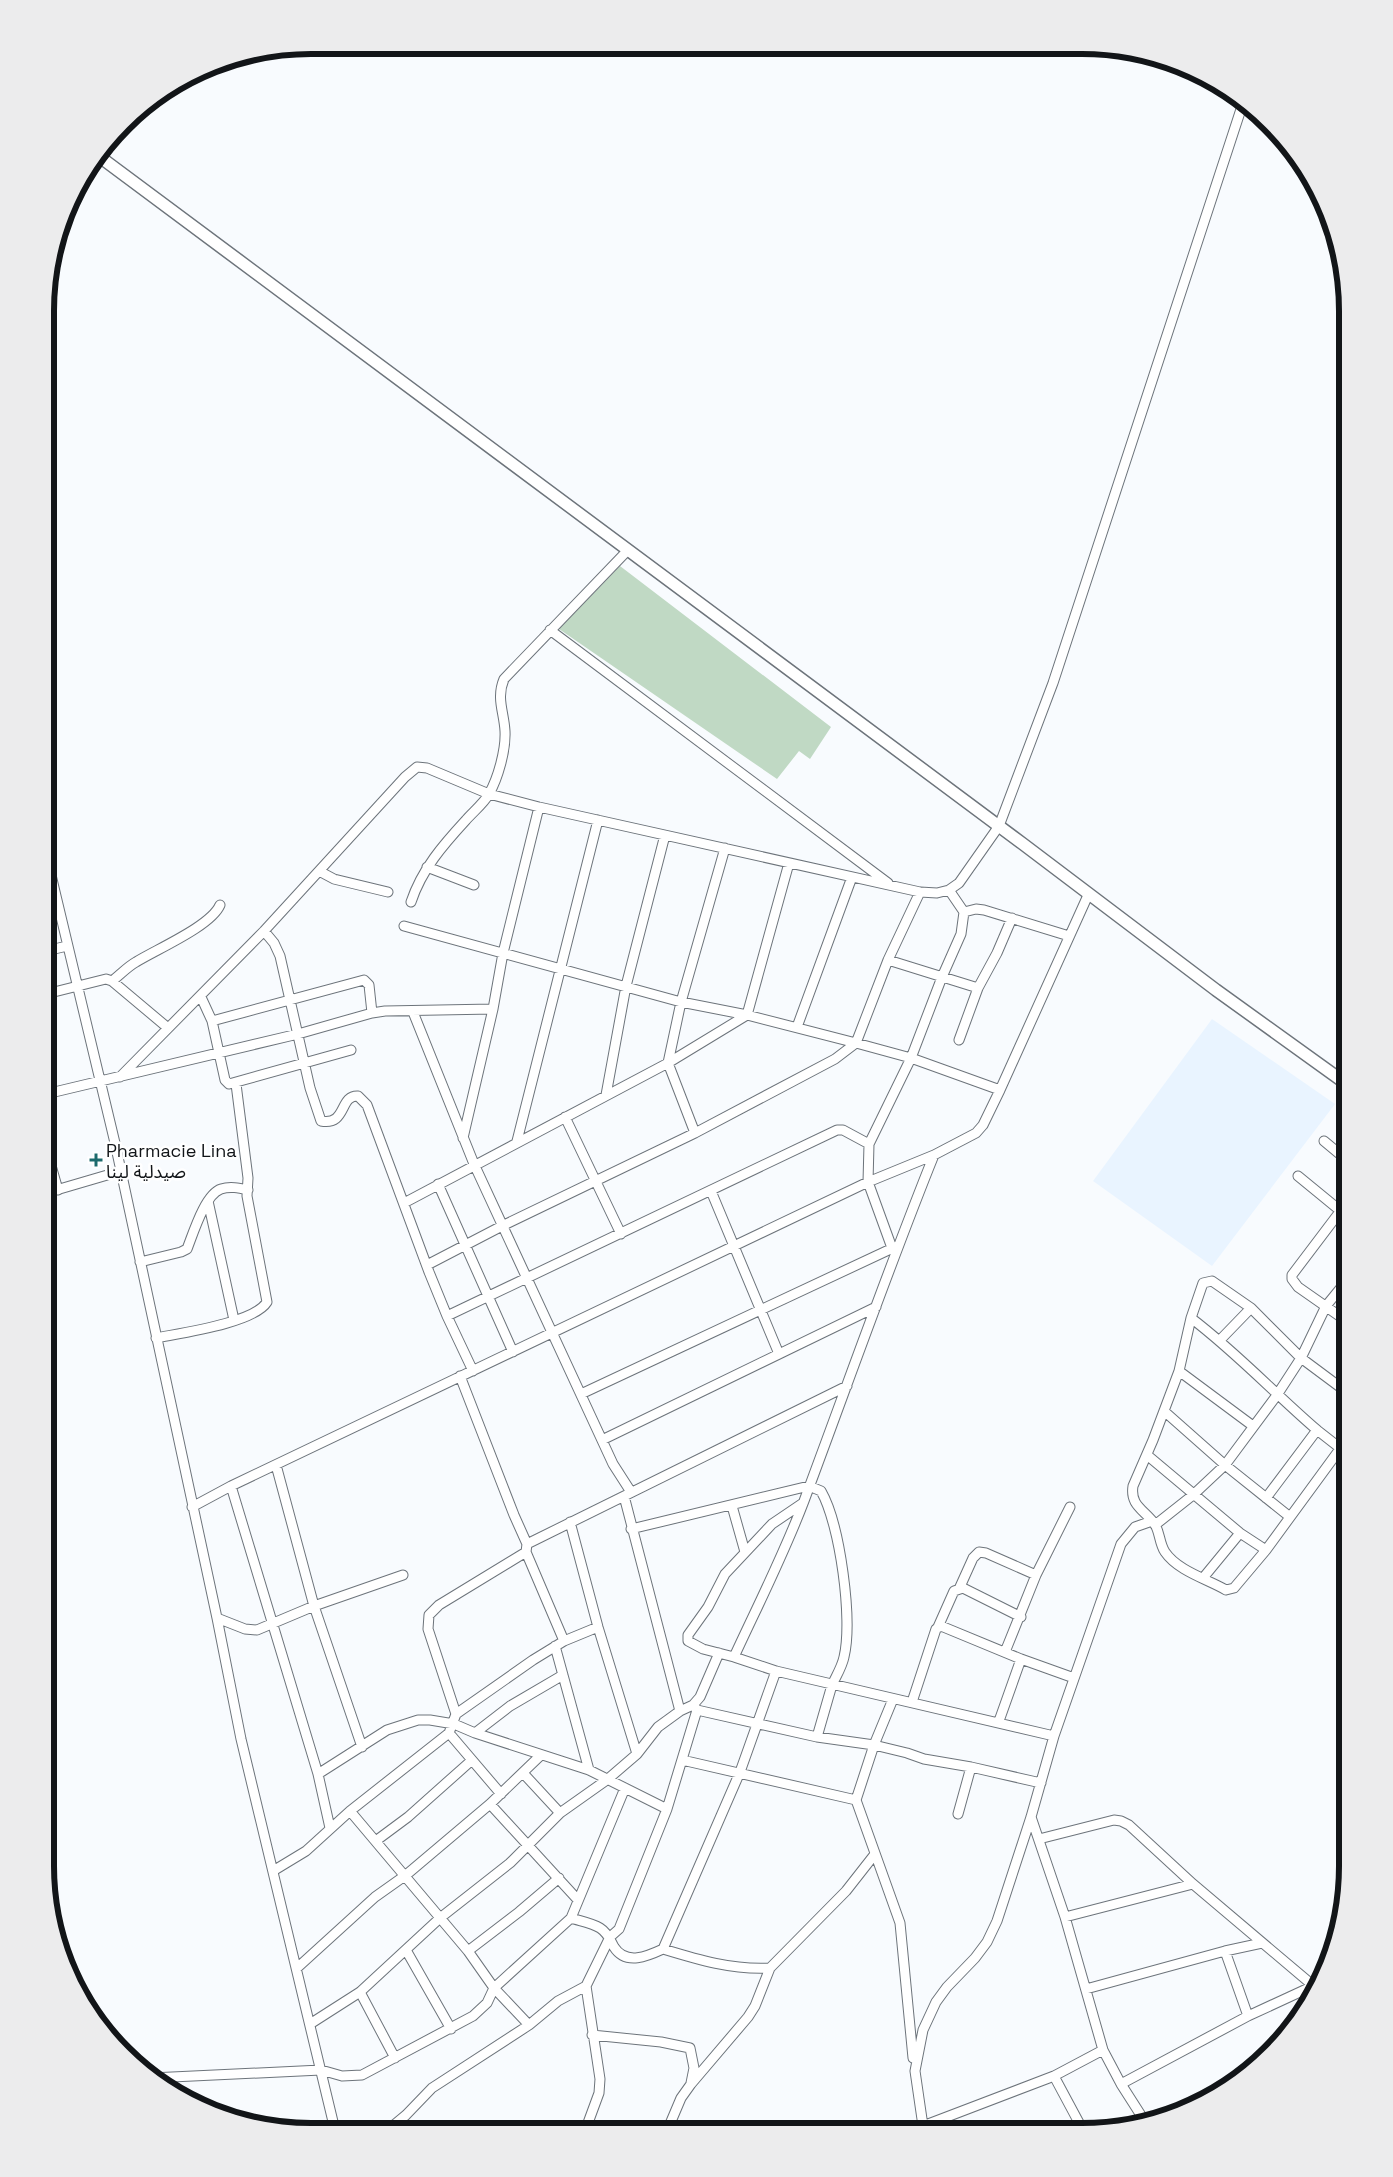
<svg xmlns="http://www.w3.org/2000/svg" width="1393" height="2177" font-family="'Space Grotesk','Noto Sans Arabic',sans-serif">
	<rect width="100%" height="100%" fill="#f8fbfe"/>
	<path fill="#e9f4ff" d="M 1212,1019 L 1335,1104 L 1212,1266 L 1093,1181 Z"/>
	<path fill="#c0d9c4" d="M 620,566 L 831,727 L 810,759 L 799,751 L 777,779 L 559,629 Z"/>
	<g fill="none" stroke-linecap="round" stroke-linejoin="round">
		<g stroke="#6d747b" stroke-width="11">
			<path id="minor" d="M 550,630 L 888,883
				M 46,854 L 115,1143 L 217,1618 L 241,1739 L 335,2130
				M 427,867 L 474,885
				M 319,871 L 334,879 L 388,892
				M 411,902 C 422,869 443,845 466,820 C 473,812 484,803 489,794 C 498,778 506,750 505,731 C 504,712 496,698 504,679 L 628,550
				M 964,912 L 976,909 L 984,910 L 1069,936
				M 404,926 L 681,1002 L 747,1015 L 856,1043 L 911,1058 L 1000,1090
				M 264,931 L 274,943 L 280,956 L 310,1088 L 321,1121 C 347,1126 339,1095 358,1096 L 367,1105 L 429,1272 L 447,1316 L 473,1371
				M 46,951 L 67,946
				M 888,960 L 978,988 L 997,953 L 1012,918
				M 112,981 C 120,975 127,967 136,962 C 157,949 211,926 220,905
				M 46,994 L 106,979 L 112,981 L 168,1028
				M 201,997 L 212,1021 L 364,980 L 369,985 L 372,1013
				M 413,1012 L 474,1164 L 613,1464 L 631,1492
				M 212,1021 L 225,1080 L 229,1084 L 351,1050
				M 797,1027 L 852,877
				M 959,1040 L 978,988
				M 120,1077 L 264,931 L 405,777 L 417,767 L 427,768 L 489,794 L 539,807 L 920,892 L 937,893 L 949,890 L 959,883 L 999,826 L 1053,683 L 1244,100
				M 46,1094 L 298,1034 L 372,1013 L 385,1011 L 493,1009
				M 606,1095 L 626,986 L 665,835
				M 565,1117 L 621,1234
				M 695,1133 L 668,1063 L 681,1002 L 725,848
				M 463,1138 L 493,1009 L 503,953 L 539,807
				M 517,1141 L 598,820
				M 1324,1141 L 1348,1161
				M 869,1144 L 911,1058 L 942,977 L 961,934 L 964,912 L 949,890
				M 46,1148 L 58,1190
				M 1298,1176 L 1348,1217
				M 438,1184 L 513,1352
				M 711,1191 L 779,1354
				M 46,1193 L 121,1171
				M 208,1201 L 234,1320
				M 404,1203 L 668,1063 L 747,1015 L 789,863
				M 140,1262 L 181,1252 L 187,1249 C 193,1234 205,1194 221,1189 C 230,1186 239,1188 248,1190
				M 427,1265 L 502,1226 L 695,1133 L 835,1059 L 856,1043 L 888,960 L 920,892
				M 447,1316 L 837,1130 L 843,1130 L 869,1144 L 868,1182 L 892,1248
				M 1191,1318 C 1236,1352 1274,1393 1317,1430 L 1266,1498
				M 1348,1322 L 1298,1287 L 1292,1279 L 1292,1275 L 1348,1201
				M 156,1338 C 181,1333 254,1323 267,1302 L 247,1196 L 248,1178 L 236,1084
				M 1220,1340 L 1251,1308
				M 1179,1371 L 1191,1318 L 1203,1283 L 1212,1281 L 1251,1308 L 1301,1358 L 1348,1393
				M 460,1376 L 514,1515 L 527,1544
				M 581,1394 L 895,1247
				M 1164,1411 L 1225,1465 L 1290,1517
				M 1253,1426 L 1179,1371 L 1153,1440 L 1133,1486 C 1130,1505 1143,1509 1154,1523 C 1160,1531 1159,1543 1165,1552 C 1178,1571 1207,1579 1226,1590 L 1234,1588 L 1266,1550 L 1348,1438
				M 1317,1430 L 1340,1448
				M 602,1440 L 876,1307
				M 1147,1455 L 1240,1533 L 1266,1550
				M 276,1465 L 314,1606 L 362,1747
				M 231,1486 L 318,1774 L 330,1828
				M 624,1496 L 680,1711
				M 803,1503 L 772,1524 L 725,1574 L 708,1607 L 688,1635 L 688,1641 L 703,1649 L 734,1657 L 776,1671 L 1054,1736
				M 732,1506 L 745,1552
				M 192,1507 L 231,1486 L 868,1182 L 934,1155 L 976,1133 L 983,1125 L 1000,1090 L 1089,893
				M 570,1522 L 598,1627 L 637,1754
				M 1155,1525 L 1193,1495 L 1225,1465 L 1277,1395 L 1301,1358 L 1326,1306 L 1348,1279
				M 631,1529 L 809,1486 L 821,1491 C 840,1524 853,1620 844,1657 C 842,1667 836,1676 832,1685 C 827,1702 822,1720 817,1737
				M 1203,1578 L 1240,1533
				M 959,1589 L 973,1558 L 979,1552 L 986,1553 L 1036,1575
				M 217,1618 L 245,1629 L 257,1630 L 314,1606 L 403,1575
				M 938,1627 L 954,1591 L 963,1588 L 1021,1617
				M 564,1641 L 526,1552 L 527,1544 L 847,1386
				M 555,1646 L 589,1770
				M 1005,1652 L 1036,1575 L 1070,1507
				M 734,1657 C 758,1605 784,1554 804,1501 C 847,1386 888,1269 934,1155
				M 893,1699 L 874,1745 L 856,1800 L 900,1923 L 913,2058
				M 912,1702 L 936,1629 L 941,1626 L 1021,1659 L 1074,1678
				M 695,1707 L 697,1710 L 817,1737 L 874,1745 L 907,1753 L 924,1759 L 971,1767 L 1041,1783
				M 456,1714 L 428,1629 L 429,1615 L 439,1605 L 526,1552
				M 999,1721 L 1021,1659
				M 449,1733 L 501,1794
				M 475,1733 L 510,1706 L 563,1675
				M 682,1760 L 856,1800
				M 523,1773 L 560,1813
				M 318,1774 L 387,1730 L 418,1720 L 430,1720 L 454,1724 L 475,1733 L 589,1770 L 667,1809
				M 490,1804 L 578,1900
				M 350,1811 L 468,1951 L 494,1988 L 529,2025 L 432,2088 L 406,2115 L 388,2130
				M 958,1814 L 971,1767
				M 1031,1817 L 1065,1917 L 1103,2050 L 1121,2084 L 1144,2120
				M 1039,1839 L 1114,1820 L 1121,1821 L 1129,1825 L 1193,1884 L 1316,1988
				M 377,1840 L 408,1817 L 472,1760
				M 273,1871 L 306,1851 L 350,1811 L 449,1733 L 456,1714 L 533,1660 L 564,1641 L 598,1627
				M 1065,1917 L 1193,1884
				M 571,1918 C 580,1921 592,1923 600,1928 C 608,1933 610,1940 614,1947 C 626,1966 648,1956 663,1949 L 740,1772 L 776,1671
				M 663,1949 C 699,1960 732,1970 770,1968 L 846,1891 L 875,1854
				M 406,1950 L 451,2029
				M 468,1951 L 519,1912 L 559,1878
				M 1225,1951 L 1248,2016
				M 297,1968 L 375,1897 L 406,1875 L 490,1804 L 541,1755
				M 1086,1989 L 1225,1951 L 1262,1943
				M 360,1992 L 395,2058
				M 310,2024 L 360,1992 L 440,1918 L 510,1863 L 560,1813 L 608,1779 L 637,1754 L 658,1727 L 680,1711 L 693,1705 L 700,1697 L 719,1653
				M 529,2025 L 558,2001 L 586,1986
				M 592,2035 L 661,2042 L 690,2048 L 694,2068 L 691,2083
				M 1054,2076 L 1084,2132
				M 151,2078 L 321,2070 L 342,2076 L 362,2075 L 473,2016 L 487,2003 L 494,1988 L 571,1918 L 625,1788
				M 1121,2084 L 1248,2016 L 1313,1986
				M 923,2126 L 1054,2076 L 1103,2050
				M 585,2131 L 599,2093 L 600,2079 L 586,1986 L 610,1937 L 619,1929 L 667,1809 L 697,1710
				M 667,2131 L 681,2098 L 691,2084 L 748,2017 L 755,2006 L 770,1968
				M 921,2132 L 923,2126 L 915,2071 L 923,2030 L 936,2002 L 947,1987 L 975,1958 L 987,1942 L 997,1921 L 1031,1817 L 1054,1736 L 1121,1544 L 1135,1527 L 1152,1521"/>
		</g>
		<g stroke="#6d747b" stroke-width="14">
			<path id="tertiary" d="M 100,157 L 1023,844 L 1216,990 L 1348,1085"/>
		</g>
		<use href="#minor" stroke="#fff" stroke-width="9"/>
		<use href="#tertiary" stroke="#fff" stroke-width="11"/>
	</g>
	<path fill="#1d6a6d" stroke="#fff" stroke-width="2" d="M93.5 1152.5h5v5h5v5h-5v5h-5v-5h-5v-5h5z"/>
	<g text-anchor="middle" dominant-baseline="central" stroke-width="5" stroke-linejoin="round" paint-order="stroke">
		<g font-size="18" fill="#121518" stroke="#fff" text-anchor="start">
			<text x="106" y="1150">Pharmacie Lina<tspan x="106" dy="21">صيدلية لينا</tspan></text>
		</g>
	</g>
	<path d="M0 0H1393V2177H0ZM311 54H1082A257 257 0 0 1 1339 311V1866A257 257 0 0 1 1082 2123H311A257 257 0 0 1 54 1866V311A257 257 0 0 1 311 54Z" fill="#ececed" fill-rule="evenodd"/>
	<path fill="none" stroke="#121518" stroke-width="6" d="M311 54H1082A257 257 0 0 1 1339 311V1866A257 257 0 0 1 1082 2123H311A257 257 0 0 1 54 1866V311A257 257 0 0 1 311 54Z"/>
</svg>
